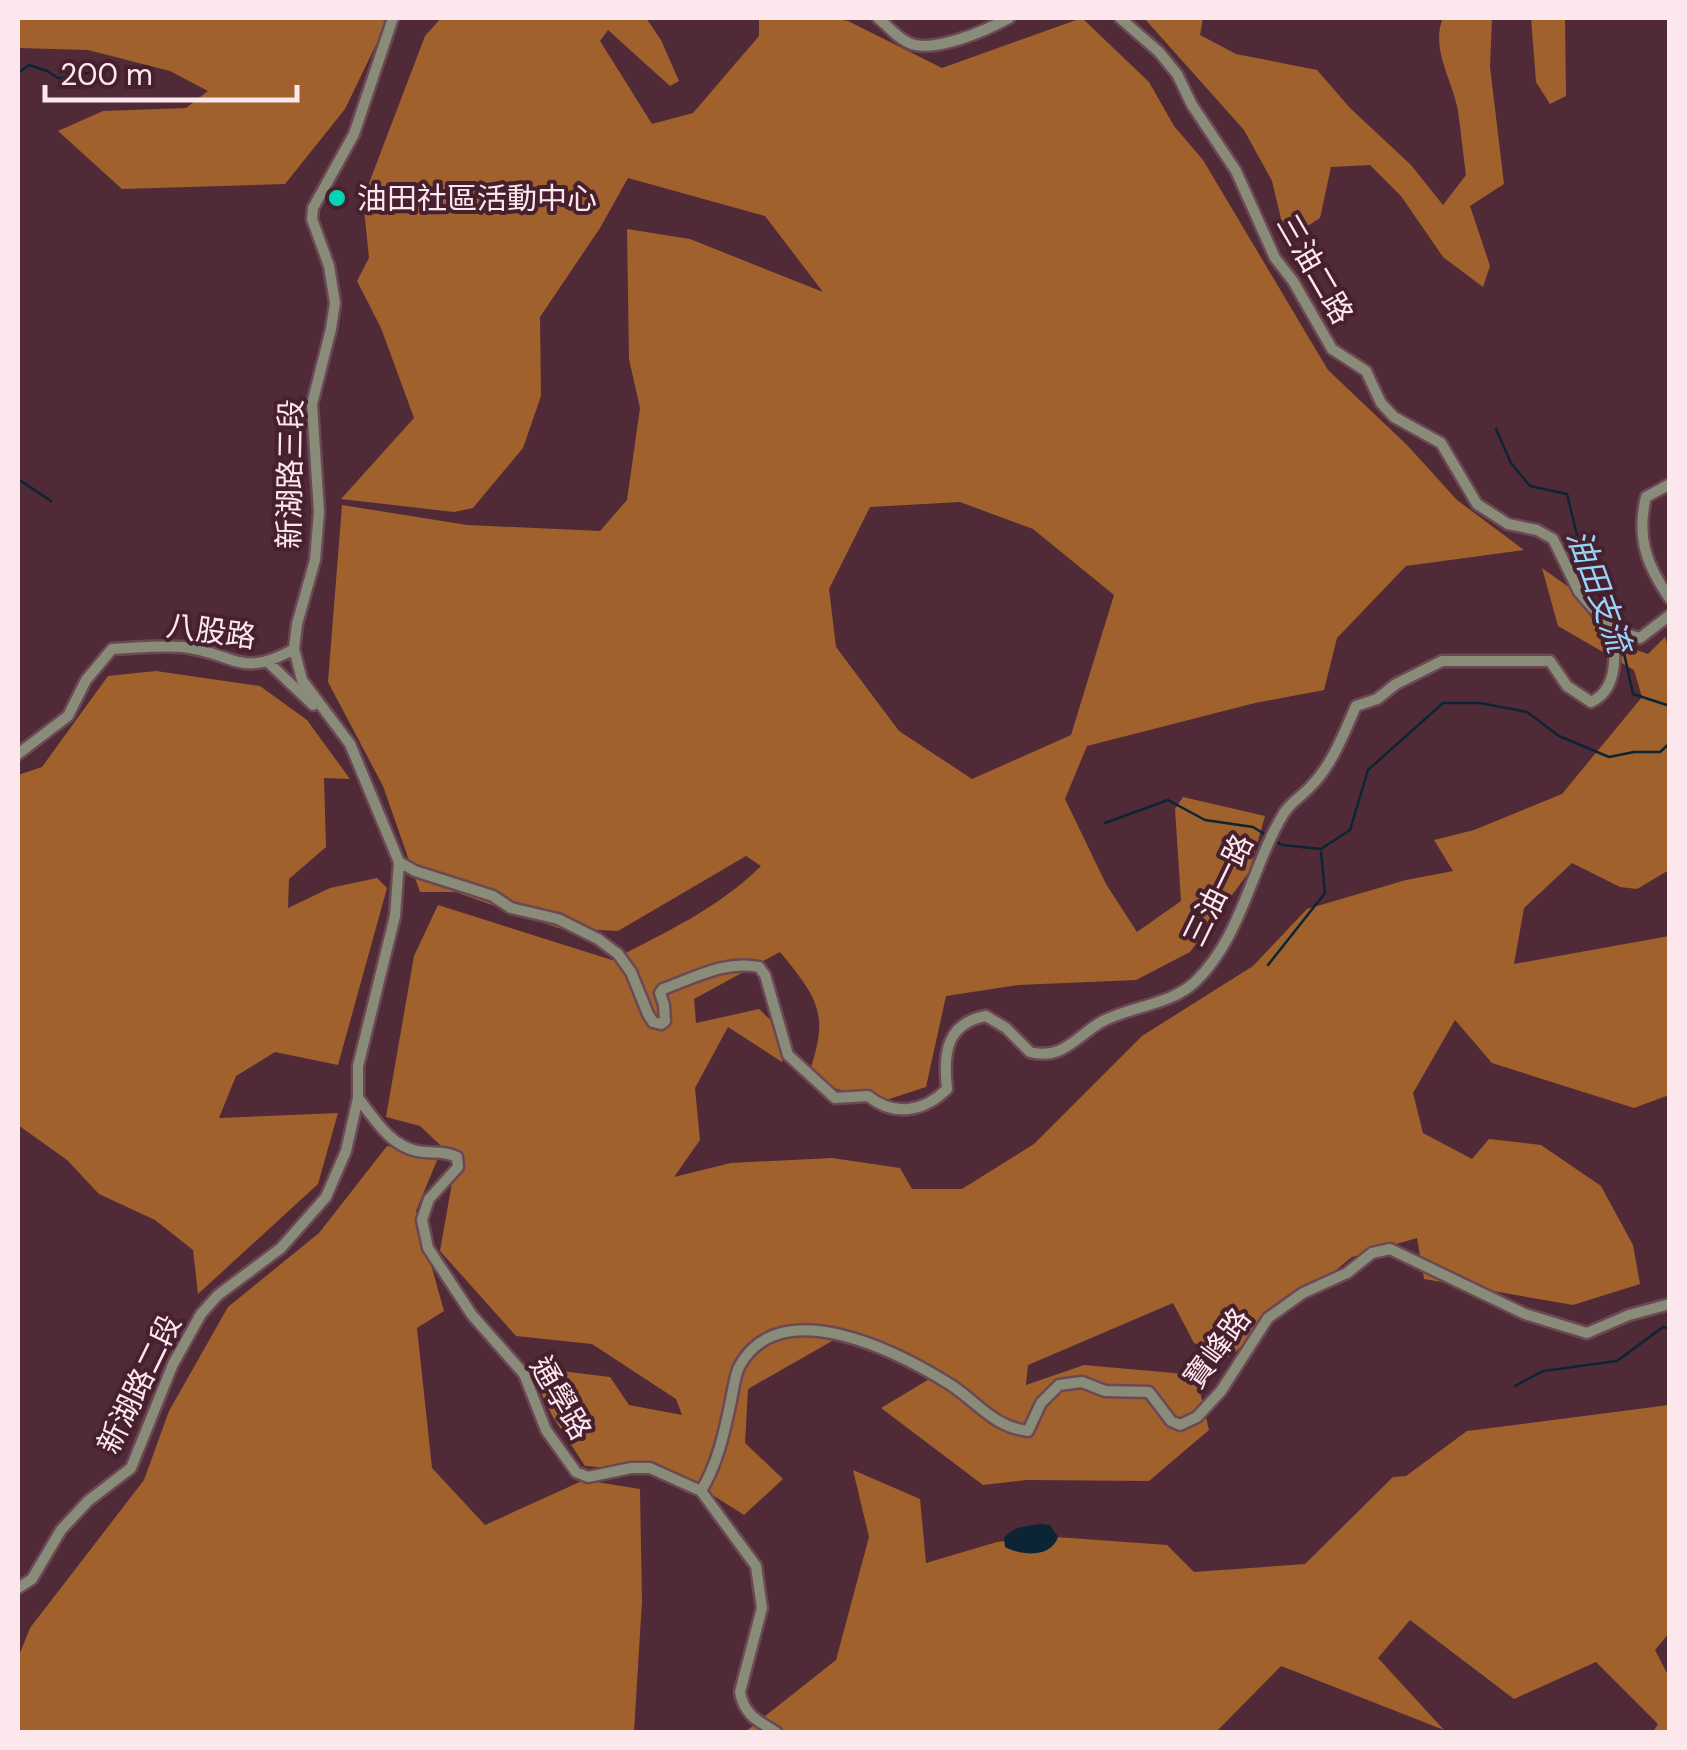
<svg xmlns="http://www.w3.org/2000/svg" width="1687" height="1750" font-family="'DM Sans','Noto Sans TC',sans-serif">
	<rect width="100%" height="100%" fill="#512a38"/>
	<path fill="#a0612d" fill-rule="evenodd" d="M 18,18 L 389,18 L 345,109 L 285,184 L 122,189 L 58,131 L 103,111 L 186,108 L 208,91 L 170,71 L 88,50 L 18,48 Z
		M 441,18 L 646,18 L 661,40 L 679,81 L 670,86 L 608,30 L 600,41 L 652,124 L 693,113 L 759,36 L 759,18 L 832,18 L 848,21 L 942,68 L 1082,18 L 1149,82 L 1174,126 L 1203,160 L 1328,370 L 1407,445 L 1457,500 L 1524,550 L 1406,566 L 1337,638 L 1324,690 L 1255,703 L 1087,746 L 1065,799 L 1106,884 L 1137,932 L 1181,901 L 1175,809 L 1183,797 L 1265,816 L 1249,872 L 1190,952 L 1136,980 L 1018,985 L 946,996 L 926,1087 L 886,1100 L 806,1082 C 829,1017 823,1004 780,952 L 694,999 L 696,1023 L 759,1009 L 787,1036 L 782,1062 L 728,1027 L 695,1088 L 700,1140 L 674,1177 L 731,1163 L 832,1158 L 900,1168 L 912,1189 L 962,1189 L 1034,1144 L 1142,1036 L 1253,966 L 1307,909 L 1406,880 L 1453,871 L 1434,840 L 1474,830 L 1562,794 L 1642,697 L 1634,670 L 1558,626 L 1542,568 L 1570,588 L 1619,644 L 1648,654 L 1665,637 L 1669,648 L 1669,870 L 1637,889 L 1620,887 L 1572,863 L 1524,908 L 1514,964 L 1669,936 L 1669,1095 L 1634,1108 L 1492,1063 L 1455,1020 L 1413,1093 L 1423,1133 L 1472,1159 L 1489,1139 L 1541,1145 L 1601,1186 L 1633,1245 L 1640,1284 L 1573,1305 L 1424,1279 L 1417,1238 L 1352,1257 L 1229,1357 L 1194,1343 L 1173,1303 L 1028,1365 L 1026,1385 L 1084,1365 L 1196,1375 L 1209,1430 L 1149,1481 L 1027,1480 L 983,1485 L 881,1408 L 936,1375 L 846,1333 L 748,1389 L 745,1443 L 783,1479 L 744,1515 L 678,1473 L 585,1466 L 553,1417 L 528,1367 L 610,1377 L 629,1405 L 682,1415 L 676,1399 L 592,1344 L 516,1336 L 440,1251 L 456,1160 L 420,1126 L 386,1117 L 414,956 L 438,905 L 612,960 C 664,933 719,908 761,866 L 746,856 L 618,931 L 558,928 L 455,892 L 420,892 L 383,786 L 328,682 L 342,505 L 467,525 L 600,531 L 627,500 L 640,408 L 629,359 L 627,229 L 690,239 L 823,292 L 765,216 L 628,178 L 600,228 L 540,317 L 541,396 L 523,448 L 473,508 L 454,512 L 341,499 L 414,418 L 381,328 L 357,281 L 369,258 L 363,199 L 425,36 ZM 960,502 L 1033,529 L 1114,595 L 1071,735 L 972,779 L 899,731 L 836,647 L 829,589 L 870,507 Z
		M 1144,18 L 1203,18 L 1200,35 L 1236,54 L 1317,70 L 1350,108 L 1411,165 L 1443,205 L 1466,175 C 1463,154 1461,132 1458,111 C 1453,81 1430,48 1443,18 L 1492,18 L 1490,67 L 1504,184 L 1470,206 L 1490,266 L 1483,287 L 1443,257 L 1401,196 L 1370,165 L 1331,167 L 1320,218 L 1286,240 L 1272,181 L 1244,130 Z
		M 1531,18 L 1565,18 L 1566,96 L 1550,104 L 1536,82 Z
		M 156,671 L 260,686 L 307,720 L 350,779 L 324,778 L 326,847 L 289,879 L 288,908 L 330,888 L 377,878 L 387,888 L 338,1065 L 275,1052 L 236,1076 L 219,1118 L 338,1113 L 318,1184 L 198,1294 L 193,1250 L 155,1220 L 99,1194 L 67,1160 L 18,1125 L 18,775 L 42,767 L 108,676 Z
		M 387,1146 L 438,1158 L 416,1211 L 444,1311 L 417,1328 L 432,1468 L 485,1525 L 584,1480 L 640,1489 L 642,1601 L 634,1732 L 18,1732 L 18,1658 L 30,1628 L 144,1480 L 169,1411 L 228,1307 L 319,1233 Z
		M 1669,1405 L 1669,1633 L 1655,1650 L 1669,1677 L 1669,1732 L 1653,1732 L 1658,1724 L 1596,1662 L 1514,1699 L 1410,1620 L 1378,1658 L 1444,1730 L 1281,1666 L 1216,1732 L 745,1732 L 836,1660 L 869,1537 L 853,1470 L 920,1499 L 926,1563 L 997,1542 L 1042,1536 L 1167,1545 L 1194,1572 L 1305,1564 L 1393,1477 L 1406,1476 L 1467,1431 Z"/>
	<path fill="#0b2534" d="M 1041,1524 L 1050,1525 L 1058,1537 C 1051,1558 1022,1556 1005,1547 L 1004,1538 C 1013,1526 1027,1526 1041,1524 Z"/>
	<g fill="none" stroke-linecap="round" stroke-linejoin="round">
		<path stroke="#0b2534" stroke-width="2.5" d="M 18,73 L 29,65 L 47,71 L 58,78 L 107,70
			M 1496,429 L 1511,463 L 1530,486 L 1567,494 L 1587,576 L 1618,627
			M 18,479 L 51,501
			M 1620,635 L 1633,694 L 1670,706
			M 1105,823 L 1168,800 L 1205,820 L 1253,827 L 1266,835
			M 1273,840 L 1282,845 L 1321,849 L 1350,830 L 1368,770 L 1443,703 L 1480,703 L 1527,712 L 1559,736 L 1609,757 L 1634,752 L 1660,752 L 1670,743
			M 1268,965 L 1325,893 L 1321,852
			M 1515,1386 L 1543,1371 L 1617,1361 L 1663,1327 L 1670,1328"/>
		<g stroke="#6c4855" stroke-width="15">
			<path id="minor" d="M 878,18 C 888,26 897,38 909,43 C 933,54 987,30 1009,18
				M 1120,18 L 1159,52 L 1177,74 L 1192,105 L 1236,171 L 1275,258 L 1293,281 L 1332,349 L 1366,371 L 1381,403 L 1394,417 L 1441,443 L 1477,504 L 1508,524 L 1537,530 L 1553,539 L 1579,592 L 1601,617 L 1614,631 L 1640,638 L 1670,615
				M 1670,484 L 1646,497 C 1636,538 1647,566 1670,599
				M 269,663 L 313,705
				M 18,754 L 68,716 L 86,680 L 112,649 C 135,648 160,645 182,647 C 233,652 240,680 294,649
				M 399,862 L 415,871 L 493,896 L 511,908 L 558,919 L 598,939 L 618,954 L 631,972 L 648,1014 L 653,1022 L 661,1024 L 665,1021 L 664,1005 L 660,993 L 663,989 C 694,978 725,960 759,967 L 765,975 L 788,1055 L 835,1098 L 868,1096 C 894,1117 924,1112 947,1089 C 943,1054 946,1023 986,1016 L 1006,1028 L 1030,1052 C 1063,1061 1077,1035 1103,1021 C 1132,1006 1170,1005 1195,982 C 1242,937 1251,867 1284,813 C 1291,802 1302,796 1311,786 C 1332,765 1344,733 1356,706 L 1377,699 L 1396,684 L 1442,661 L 1550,661 L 1567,686 L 1591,702 C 1618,690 1615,656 1614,631
				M 358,1098 C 375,1119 389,1145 417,1151 C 431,1154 444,1150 457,1157 L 458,1167 L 429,1199 L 422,1220 L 428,1248 L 472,1315 L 524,1374 L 546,1430 L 576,1472 L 588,1477 L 631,1468 L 650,1468 L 701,1491 L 756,1566 L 762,1608 L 740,1692 C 744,1715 758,1721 776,1732
				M 701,1491 C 717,1465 724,1434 730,1405 C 733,1393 734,1378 739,1367 C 780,1290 900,1353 951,1385 C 978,1403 994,1427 1028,1431 L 1041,1403 L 1059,1385 L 1082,1382 L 1105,1391 L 1149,1392 L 1171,1421 L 1180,1425 L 1197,1417 L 1221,1391 L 1268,1318 L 1303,1293 L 1347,1273 L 1372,1253 L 1390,1249 L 1525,1314 L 1587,1333 L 1629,1315 L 1670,1304
				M 18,1588 L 32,1579 L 61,1530 L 88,1501 L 131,1468 L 173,1364 L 201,1314 L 218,1295 L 281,1248 L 326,1197 L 346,1151 L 358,1098 L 358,1066 L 395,916 L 399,862 L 350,744 L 302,680 L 294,649 L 297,624 L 315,560 L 319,512 L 312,404 L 331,329 L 335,303 L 329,266 L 312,219 L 313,208 L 354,134 L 393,18"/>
		</g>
		<use href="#minor" stroke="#888c79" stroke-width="10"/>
	</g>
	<circle fill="#02d5b6" stroke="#46202e" stroke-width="4" cx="337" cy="198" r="10"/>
	<g text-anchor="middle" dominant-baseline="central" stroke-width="8" stroke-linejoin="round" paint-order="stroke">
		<g font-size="30" fill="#fce7ed" stroke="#46202e" text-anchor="start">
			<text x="357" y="198">油田社區活動中心</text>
		</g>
		<g font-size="30" fill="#fce7ed" stroke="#46202e">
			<text transform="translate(1315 269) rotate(60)">三油二路</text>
			<text transform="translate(290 474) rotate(-89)">新湖路三段</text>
			<text transform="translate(211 631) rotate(8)">八股路</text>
			<text transform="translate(1218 890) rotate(-64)">三油一路</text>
			<text transform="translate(1217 1348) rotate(-54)">寶峰路</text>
			<text transform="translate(139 1384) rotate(-64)">新湖路二段</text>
			<text transform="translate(561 1398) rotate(60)">通學路</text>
		</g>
		<g font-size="32" font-style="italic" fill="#98d4fa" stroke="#46202e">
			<text transform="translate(1599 591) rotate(70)">油田支流</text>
		</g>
	</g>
	<rect width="1687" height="1750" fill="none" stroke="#fce7ed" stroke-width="40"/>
	<path d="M45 85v15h252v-15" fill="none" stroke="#fce7ed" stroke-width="5"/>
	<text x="60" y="85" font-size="30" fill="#fce7ed" stroke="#46202e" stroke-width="8" paint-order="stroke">200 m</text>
</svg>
